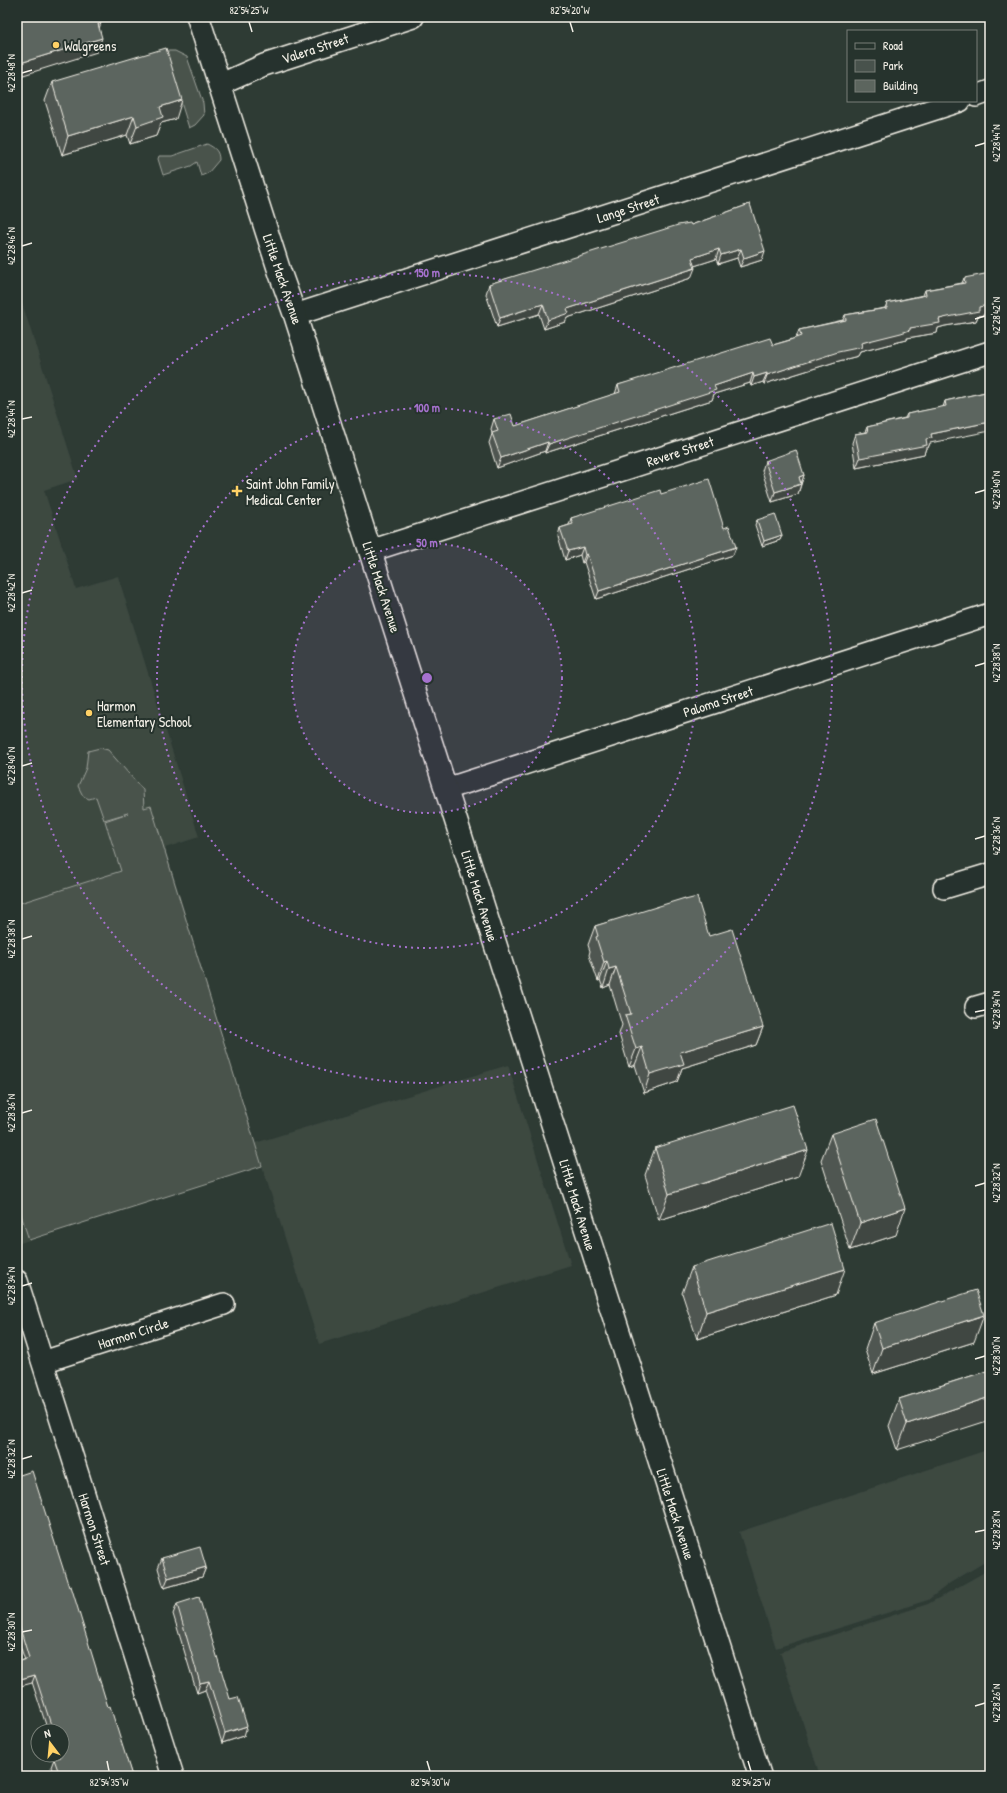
<svg xmlns="http://www.w3.org/2000/svg" width="1007" height="1793" font-family="'Patrick Hand',sans-serif">
	<rect width="100%" height="100%" fill="#2e3b34"/>
	<filter id="ink" filterUnits="userSpaceOnUse"><feTurbulence type="fractalNoise" baseFrequency=".025" numOctaves="2"/><feDisplacementMap in="SourceGraphic" scale="8" xChannelSelector="R" yChannelSelector="G"/><feConvolveMatrix kernelMatrix="1 2 1 2 8 2 1 2 1" color-interpolation-filters="sRGB"/></filter>
	<g filter="url(#ink)">
		<path fill="#3c4841" d="M 17,287 L 78,479 L 44,490 L 76,589 L 118,576 L 199,837 L 165,848 L 255,1143 L 508,1065 L 571,1265 L 319,1344 L 262,1166 L 17,1244 Z
			M 990,1449 L 990,1559 L 950,1583 L 928,1600 L 776,1648 L 739,1532 Z
			M 990,1569 L 990,1776 L 820,1776 L 780,1652 L 928,1604 Z"/>
		<path fill="#48524c" stroke="#9ea29a" d="M 165,51 L 175,51 L 187,57 L 203,103 L 204,115 L 195,125 L 189,128 Z
			M 207,144 C 215,148 219,151 219,160 L 208,173 L 201,176 L 197,162 L 191,166 L 163,175 L 158,159 L 159,156 L 172,156 Z
			M 100,748 L 108,750 L 143,790 L 144,808 L 151,806 L 262,1166 L 29,1240 L 17,1202 L 17,904 L 121,871 L 105,821 L 128,813 L 104,820 L 96,797 L 89,799 L 83,796 L 78,786 L 86,768 L 88,751 Z"/>
		<g fill="none" stroke-linecap="round" stroke-linejoin="round">
			<g stroke="#f4f1e8" stroke-width="24">
				<path id="minor" d="M 219,85 L 264,65 L 413,17
					M 976,96 L 990,91
					M 295,315 L 960,101
					M 370,551 L 990,352
					M 446,789 L 990,614
					M 944,888 L 990,874
					M 976,1007 L 990,1003
					M 17,1281 L 173,1776
					M 43,1362 L 224,1304"/>
			</g>
			<g stroke="#f4f1e8" stroke-width="25">
				<path id="secondary" d="M 198,17 L 280,273 L 295,315 L 760,1776"/>
			</g>
			<use href="#minor" stroke="#26332d" stroke-width="21"/>
			<use href="#secondary" stroke="#26332d" stroke-width="22"/>
		</g>
		<path fill="#4f5751" stroke="#f4f1e8" d="M 52,82 L 176,119 L 161,123 L 156,136 L 130,144 L 127,135 L 62,155 L 45,101 Z
			M 750,204 L 762,260 L 740,267 L 737,258 L 718,264 L 716,259 L 694,266 L 691,278 L 567,318 L 565,322 L 544,329 L 539,314 L 497,327 L 486,294 L 489,284 L 691,225 Z
			M 964,278 L 985,313 L 984,315 L 978,316 L 976,321 L 945,326 L 938,328 L 937,333 L 907,338 L 907,340 L 898,342 L 860,352 L 858,356 L 835,362 L 764,384 L 763,382 L 751,386 L 750,383 L 714,394 L 712,400 L 545,453 L 545,451 L 497,468 L 489,443 L 492,434 L 491,429 L 494,419 L 515,426 L 615,394 L 618,385 L 773,345 L 796,338 L 799,330 L 843,320 L 845,315 L 885,308 L 887,303 L 923,295 L 925,290 L 962,283 Z
			M 990,391 L 930,443 L 928,448 L 926,448 L 924,454 L 856,468 L 852,443 L 855,434 L 865,432 L 867,427 L 905,418 L 907,414 L 943,407 L 945,401 Z
			M 765,461 L 804,475 L 798,494 L 772,502 L 762,471 Z
			M 661,494 L 733,555 L 596,599 L 584,562 L 582,563 L 580,555 L 565,560 L 558,536 L 560,528 L 569,525 L 571,518 Z
			M 757,520 L 782,535 L 780,540 L 762,546 L 755,525 Z
			M 685,900 L 709,936 L 763,1027 L 756,1045 L 682,1068 L 677,1082 L 644,1093 L 635,1065 L 629,1067 L 619,1034 L 622,1025 L 610,985 L 603,988 L 600,980 L 598,981 L 589,955 L 590,951 L 588,945 L 595,926 Z
			M 831,1134 L 896,1235 L 850,1250 L 821,1160 Z
			M 655,1148 L 798,1177 L 659,1220 L 645,1175 Z
			M 692,1267 L 836,1295 L 697,1339 L 682,1293 Z
			M 874,1323 L 974,1342 L 873,1374 L 865,1350 Z
			M 990,1370 L 897,1450 L 889,1426 L 899,1399 Z
			M 17,1476 L 108,1707 L 132,1776 L 54,1776 L 51,1767 L 54,1759 L 57,1759 L 55,1755 L 62,1755 L 62,1731 L 48,1731 L 17,1636 Z
			M 162,1558 L 206,1567 L 202,1577 L 164,1588 L 158,1568 Z
			M 177,1604 L 230,1699 L 244,1736 L 222,1743 L 205,1690 L 197,1693 L 173,1614 Z"/>
		<path fill="#404742" stroke="#f4f1e8" d="M 101,23 L 96,37 L 98,24 Z
			M 102,38 L 97,52 L 17,77 L 17,64 Z
			M 182,100 L 176,119 L 161,123 L 156,136 L 130,144 L 137,126 L 160,107 Z
			M 134,116 L 127,135 L 62,155 L 68,136 Z
			M 719,249 L 716,259 L 688,268 L 692,258 Z
			M 741,249 L 737,258 L 718,264 L 721,255 Z
			M 765,251 L 762,260 L 740,267 L 744,258 Z
			M 695,268 L 691,278 L 567,318 L 565,322 L 544,329 L 548,320 L 567,309 Z
			M 987,303 L 990,303 L 990,312 L 985,313 L 984,315 L 978,316 L 976,321 L 945,326 L 938,328 L 937,333 L 907,338 L 907,340 L 898,342 L 860,352 L 858,356 L 835,362 L 764,384 L 767,375 L 861,343 L 979,307 Z
			M 543,304 L 539,314 L 497,327 L 500,318 Z
			M 753,373 L 750,383 L 714,394 L 712,400 L 545,453 L 549,444 L 714,386 Z
			M 767,373 L 763,382 L 751,386 L 754,377 Z
			M 990,422 L 990,431 L 930,443 L 928,448 L 926,448 L 924,454 L 856,468 L 860,458 L 926,439 L 931,434 Z
			M 548,442 L 545,451 L 497,468 L 501,458 Z
			M 804,475 L 801,484 L 799,477 Z
			M 801,484 L 798,494 L 772,502 L 775,492 Z
			M 782,535 L 780,540 L 762,546 L 764,541 Z
			M 583,547 L 580,555 L 565,560 L 568,551 Z
			M 736,547 L 733,555 L 596,599 L 599,591 Z
			M 587,554 L 584,562 L 582,563 L 585,555 Z
			M 607,961 L 600,980 L 598,981 L 604,962 Z
			M 616,967 L 610,985 L 603,988 L 609,969 Z
			M 763,1027 L 756,1045 L 682,1068 L 677,1082 L 644,1093 L 650,1074 L 680,1052 Z
			M 642,1047 L 635,1065 L 629,1067 L 636,1049 Z
			M 808,1150 L 798,1177 L 659,1220 L 669,1194 Z
			M 905,1208 L 896,1235 L 850,1250 L 860,1223 Z
			M 845,1269 L 836,1295 L 697,1339 L 706,1312 Z
			M 984,1315 L 974,1342 L 873,1374 L 882,1348 Z
			M 990,1397 L 990,1420 L 897,1450 L 907,1424 Z
			M 206,1567 L 202,1577 L 164,1588 L 168,1578 Z
			M 35,1675 L 32,1683 L 17,1687 L 17,1680 Z
			M 209,1681 L 205,1690 L 197,1693 L 200,1683 Z
			M 247,1726 L 244,1736 L 222,1743 L 225,1733 Z"/>
		<path fill="#5c655e" stroke="#f4f1e8" d="M 17,17 L 99,17 L 101,23 L 98,24 L 102,38 L 17,64 Z
			M 166,48 L 182,100 L 160,107 L 163,117 L 137,126 L 134,116 L 68,136 L 52,82 Z
			M 750,204 L 765,251 L 744,258 L 741,249 L 721,255 L 719,249 L 692,258 L 695,268 L 567,309 L 569,313 L 548,320 L 543,304 L 500,318 L 489,284 L 678,225 L 690,223 L 691,225 Z
			M 990,273 L 990,303 L 987,303 L 988,305 L 979,307 L 979,311 L 948,317 L 939,319 L 940,323 L 910,328 L 910,330 L 901,333 L 861,343 L 862,347 L 838,352 L 767,375 L 767,373 L 754,377 L 753,373 L 714,386 L 716,390 L 549,444 L 548,442 L 501,458 L 492,433 L 498,431 L 494,419 L 511,414 L 515,426 L 620,392 L 618,385 L 770,338 L 773,345 L 787,341 L 801,336 L 799,330 L 846,320 L 845,315 L 887,308 L 887,303 L 926,295 L 925,290 L 965,283 L 964,278 Z
			M 990,391 L 990,422 L 931,434 L 932,438 L 926,439 L 927,445 L 860,458 L 855,434 L 868,432 L 867,427 L 907,418 L 907,414 L 946,406 L 945,401 Z
			M 796,450 L 804,475 L 799,477 L 801,484 L 775,492 L 765,461 Z
			M 709,479 L 724,528 L 729,526 L 736,547 L 599,591 L 587,554 L 585,555 L 583,547 L 568,551 L 560,528 L 573,524 L 571,518 L 660,490 L 661,494 Z
			M 775,514 L 782,535 L 764,541 L 757,520 Z
			M 697,897 L 709,936 L 732,929 L 763,1027 L 680,1052 L 684,1064 L 650,1074 L 642,1047 L 636,1049 L 625,1015 L 631,1014 L 616,967 L 609,969 L 607,961 L 604,962 L 596,937 L 598,936 L 595,926 L 685,898 L 685,900 Z
			M 793,1105 L 808,1150 L 669,1194 L 655,1148 Z
			M 876,1119 L 905,1208 L 860,1223 L 831,1134 Z
			M 831,1223 L 845,1269 L 706,1312 L 692,1267 Z
			M 976,1290 L 984,1315 L 882,1348 L 874,1323 Z
			M 990,1370 L 990,1397 L 907,1424 L 899,1399 Z
			M 32,1471 L 69,1587 L 71,1586 L 108,1707 L 110,1706 L 132,1776 L 60,1776 L 54,1759 L 61,1757 L 61,1755 L 62,1755 L 62,1731 L 53,1731 L 35,1675 L 17,1680 L 17,1662 L 29,1658 L 17,1618 L 17,1476 Z
			M 200,1547 L 206,1567 L 168,1578 L 162,1558 Z
			M 199,1597 L 230,1699 L 238,1697 L 247,1726 L 225,1733 L 209,1681 L 200,1683 L 177,1604 Z"/>
	</g>
	<path fill="none" stroke="#f4f1e8" stroke-width="1.5" d="M 249,22 L 252,32M 570,22 L 573,32M 22,73 L 32,70M 975,146 L 985,143M 22,246 L 32,243M 975,319 L 985,316M 22,419 L 32,417M 975,493 L 985,490M 22,593 L 32,590M 975,666 L 985,663M 22,766 L 32,763M 975,839 L 985,836M 22,939 L 32,936M 975,1012 L 985,1010M 22,1113 L 32,1110M 975,1186 L 985,1183M 22,1286 L 32,1283M 975,1359 L 985,1356M 22,1459 L 32,1456M 975,1532 L 985,1530M 22,1632 L 32,1630M 975,1706 L 985,1703M 107,1761 L 109,1771M 427,1761 L 430,1771M 748,1761 L 751,1771"/>
	<circle cx="427" cy="678" r="135" fill="#a571cd" fill-opacity=".12"/>
	<g fill="none" stroke="#a571cd" stroke-width="2" stroke-dasharray="2 4">
		<circle cx="427" cy="678" r="135"/>
		<circle cx="427" cy="678" r="270"/>
		<circle cx="427" cy="678" r="405"/>
	</g>
	<g fill="#ffd166" stroke="#26332d" stroke-width="1.5">
		<circle cx="56" cy="45" r="4"/>
		<path d="M235 485h4v4h4v4h-4v4h-4v-4h-4v-4h4z"/>
		<circle cx="89" cy="713" r="4"/>
	</g>
	<g text-anchor="middle" dominant-baseline="central" stroke-width="4" stroke-linejoin="round" paint-order="stroke">
		<g font-size="14" fill="#f4f1e8" stroke="#26332d" text-anchor="start">
			<text x="64" y="45">Walgreens</text>
			<text x="246" y="483">Saint John Family<tspan x="246" dy="16">Medical Center</tspan></text>
			<text x="97" y="705">Harmon<tspan x="97" dy="16">Elementary School</tspan></text>
		</g>
		<g font-size="14" fill="#f4f1e8" stroke="#26332d">
			<text transform="translate(315 48) rotate(-18)">Valera Street</text>
			<text transform="translate(628 208) rotate(-18)">Lange Street</text>
			<text transform="translate(283 279) rotate(71)">Little Mack Avenue</text>
			<text transform="translate(680 451) rotate(-18)">Revere Street</text>
			<text transform="translate(382 587) rotate(72)">Little Mack Avenue</text>
			<text transform="translate(718 701) rotate(-18)">Paloma Street</text>
			<text transform="translate(480 896) rotate(73)">Little Mack Avenue</text>
			<text transform="translate(578 1205) rotate(73)">Little Mack Avenue</text>
			<text transform="translate(133 1333) rotate(-18)">Harmon Circle</text>
			<text transform="translate(676 1514) rotate(72)">Little Mack Avenue</text>
			<text transform="translate(95 1529) rotate(72)">Harmon Street</text>
		</g>
	</g>
	<circle cx="427" cy="678" r="6" fill="#a571cd" stroke="#26332d" stroke-width="2"/>
	<g font-size="12" text-anchor="middle" font-weight="bold" fill="#a571cd" stroke="#26332d" stroke-width="4" stroke-linejoin="round" paint-order="stroke">
		<text x="427" y="277">150 m</text>
		<text x="427" y="412">100 m</text>
		<text x="427" y="547">50 m</text>
	</g>
	<rect width="1007" height="1793" fill="none" stroke="#26332d" stroke-width="44"/>
	<rect x="847" y="30" width="130" height="72" fill="#26332d" stroke="#787f78"/>
	<rect x="855" y="43" width="20" height="6" fill="#26332d" stroke="#787f78"/>
	<text x="883" y="50" font-size="12" fill="#f4f1e8">Road</text>
	<rect x="855" y="60" width="20" height="12" fill="#48524c" stroke="#787f78"/>
	<text x="883" y="70" font-size="12" fill="#f4f1e8">Park</text>
	<rect x="855" y="80" width="20" height="12" fill="#5c655e" stroke="#787f78"/>
	<text x="883" y="90" font-size="12" fill="#f4f1e8">Building</text>
	<g transform="translate(50 1743) rotate(344)"><circle r="19" fill="#26332d" stroke="#787f78"/>
	<path d="M0-3L7 15L0 10L-7 15Z" fill="#ffd166"/>
	<text y="-6" font-size="11" font-weight="bold" text-anchor="middle" fill="#f4f1e8">N</text>
	</g>
	<rect x="22" y="22" width="963" height="1749" fill="none" stroke="#f4f1e8" stroke-width="1.5"/>
	<g font-size="10" text-anchor="middle" fill="#f4f1e8">
		<text x="249" y="14">82°54'25"W</text>
		<text x="570" y="14">82°54'20"W</text>
		<text transform="translate(11 73) rotate(-90)" y="4">42°28'48"N</text>
		<text transform="translate(996 143) rotate(-90)" y="4">42°28'44"N</text>
		<text transform="translate(11 246) rotate(-90)" y="4">42°28'46"N</text>
		<text transform="translate(996 316) rotate(-90)" y="4">42°28'42"N</text>
		<text transform="translate(11 419) rotate(-90)" y="4">42°28'44"N</text>
		<text transform="translate(996 490) rotate(-90)" y="4">42°28'40"N</text>
		<text transform="translate(11 593) rotate(-90)" y="4">42°28'42"N</text>
		<text transform="translate(996 663) rotate(-90)" y="4">42°28'38"N</text>
		<text transform="translate(11 766) rotate(-90)" y="4">42°28'40"N</text>
		<text transform="translate(996 836) rotate(-90)" y="4">42°28'36"N</text>
		<text transform="translate(11 939) rotate(-90)" y="4">42°28'38"N</text>
		<text transform="translate(996 1010) rotate(-90)" y="4">42°28'34"N</text>
		<text transform="translate(11 1113) rotate(-90)" y="4">42°28'36"N</text>
		<text transform="translate(996 1183) rotate(-90)" y="4">42°28'32"N</text>
		<text transform="translate(11 1286) rotate(-90)" y="4">42°28'34"N</text>
		<text transform="translate(996 1356) rotate(-90)" y="4">42°28'30"N</text>
		<text transform="translate(11 1459) rotate(-90)" y="4">42°28'32"N</text>
		<text transform="translate(996 1530) rotate(-90)" y="4">42°28'28"N</text>
		<text transform="translate(11 1632) rotate(-90)" y="4">42°28'30"N</text>
		<text transform="translate(996 1703) rotate(-90)" y="4">42°28'26"N</text>
		<text x="109" y="1786">82°54'35"W</text>
		<text x="430" y="1786">82°54'30"W</text>
		<text x="751" y="1786">82°54'25"W</text>
	</g>
</svg>
